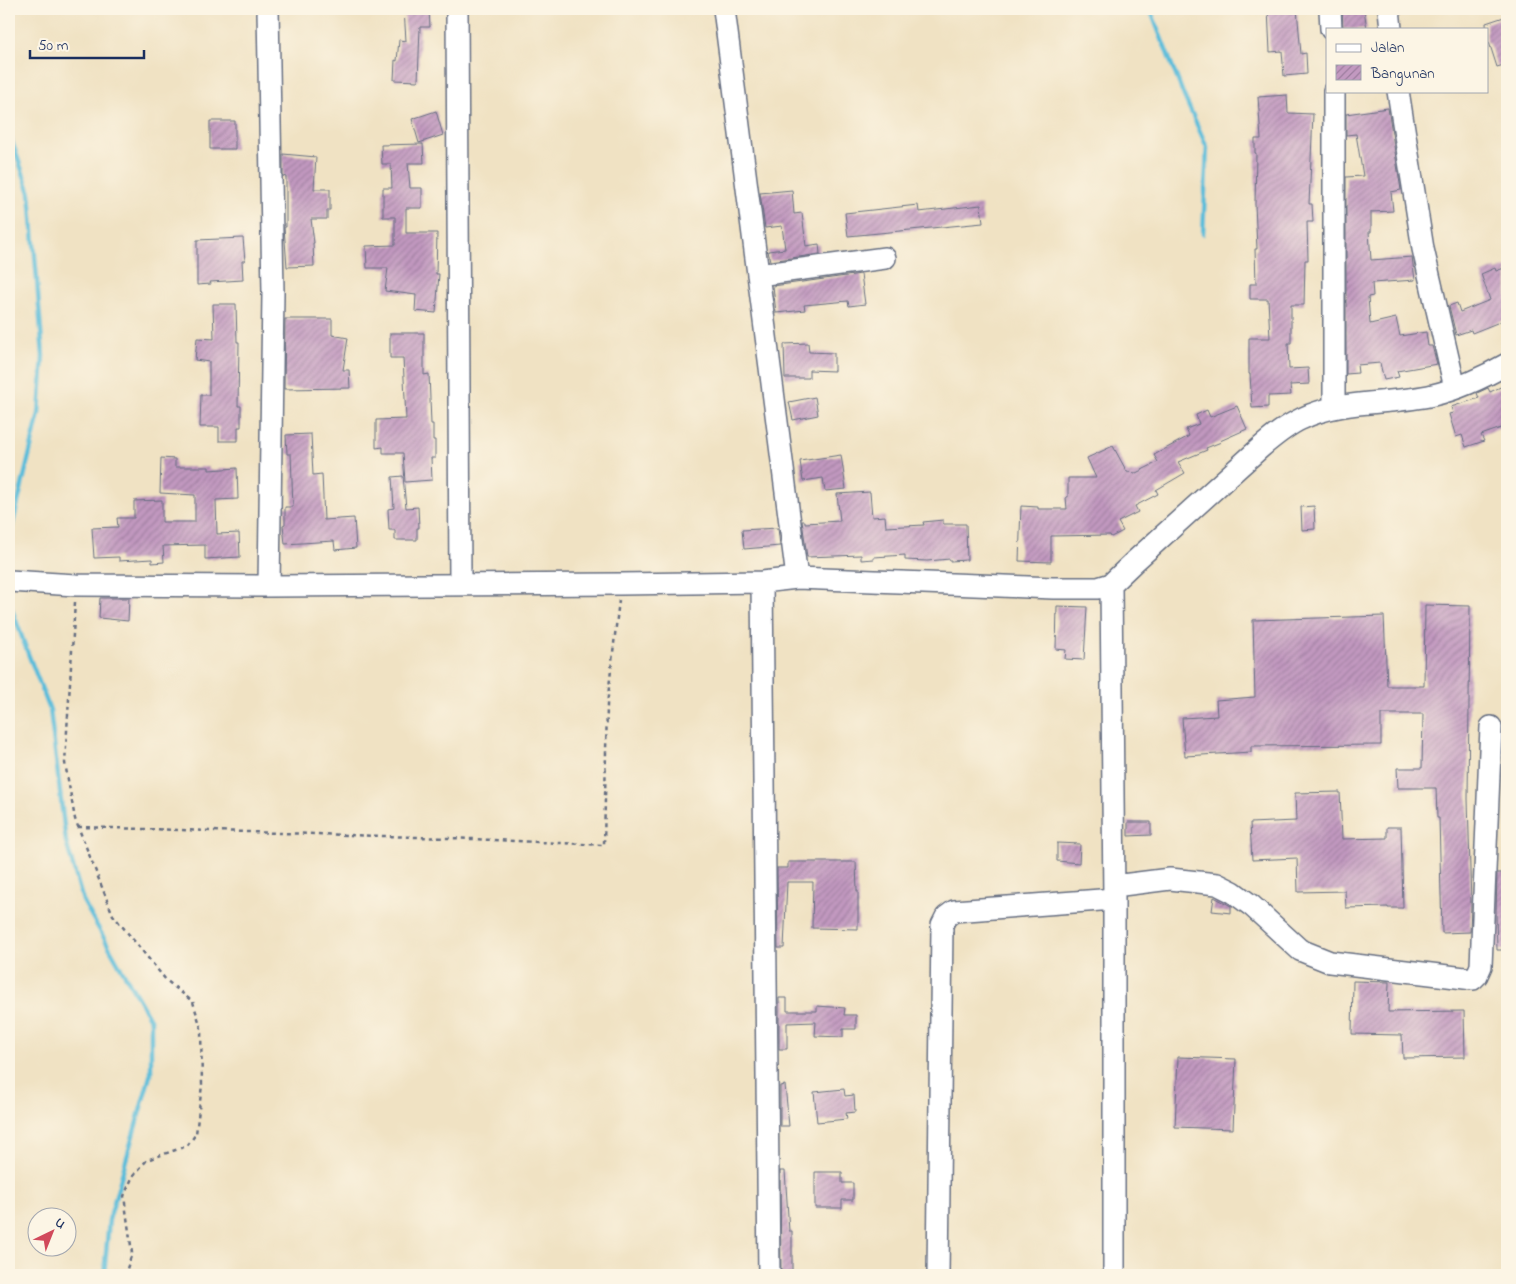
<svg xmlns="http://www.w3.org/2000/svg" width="1516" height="1284" font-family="'Indie Flower',sans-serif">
	<defs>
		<pattern id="building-hatch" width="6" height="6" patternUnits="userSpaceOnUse" patternTransform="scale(1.25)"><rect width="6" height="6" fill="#c299c0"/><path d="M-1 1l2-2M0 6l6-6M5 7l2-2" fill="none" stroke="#9d7d9f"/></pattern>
	</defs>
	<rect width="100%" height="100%" fill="#fcf5e5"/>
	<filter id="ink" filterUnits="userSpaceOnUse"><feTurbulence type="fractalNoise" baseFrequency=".02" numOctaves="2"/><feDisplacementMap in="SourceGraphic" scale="10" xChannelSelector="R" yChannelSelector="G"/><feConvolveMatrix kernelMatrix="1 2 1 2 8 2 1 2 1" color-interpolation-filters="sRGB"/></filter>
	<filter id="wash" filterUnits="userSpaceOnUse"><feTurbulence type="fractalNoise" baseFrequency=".0096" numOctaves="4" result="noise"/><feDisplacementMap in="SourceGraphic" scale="20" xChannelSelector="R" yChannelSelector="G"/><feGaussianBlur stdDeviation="1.12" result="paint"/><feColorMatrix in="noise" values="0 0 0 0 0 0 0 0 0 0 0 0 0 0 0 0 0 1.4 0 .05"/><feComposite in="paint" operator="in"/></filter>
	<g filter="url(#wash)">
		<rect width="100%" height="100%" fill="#f0e2c3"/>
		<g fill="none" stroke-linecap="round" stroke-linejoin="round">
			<path stroke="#5cbdda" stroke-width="4.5" d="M 1150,9 L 1184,96 L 1207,147 L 1203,234
				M 9,133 L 30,193 L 43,356 L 39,414 L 9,540
				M 9,601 L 27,651 L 50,710 L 66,842 L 83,901 L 151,1021 L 151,1072 L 109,1220 L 104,1275"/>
		</g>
		<g id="blocks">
			<path fill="url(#building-hatch)" d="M 404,9 L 429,9 L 430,27 L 420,27 L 418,81 L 394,80 L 395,60 L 397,61 L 399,40 L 406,41 Z
				M 1268,9 L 1297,9 L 1301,54 L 1306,53 L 1307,74 L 1284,76 L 1282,51 L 1270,52 Z
				M 1342,9 L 1364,9 L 1367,29 L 1343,29 Z
				M 1507,16 L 1507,64 L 1497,67 L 1489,42 L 1487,43 L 1486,23 Z
				M 1287,95 L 1288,113 L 1313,114 L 1309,204 L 1312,204 L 1313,222 L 1307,222 L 1308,260 L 1305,260 L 1304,305 L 1291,305 L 1291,343 L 1288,343 L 1289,369 L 1308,368 L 1309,384 L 1290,385 L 1291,395 L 1268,396 L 1268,407 L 1252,408 L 1250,374 L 1249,374 L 1249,338 L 1270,338 L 1268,299 L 1250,299 L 1250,284 L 1256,284 L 1255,249 L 1257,249 L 1255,204 L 1256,153 L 1255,153 L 1255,139 L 1261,139 L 1258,97 Z
				M 1388,108 L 1401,190 L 1391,192 L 1393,211 L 1371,212 L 1371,232 L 1369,232 L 1371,260 L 1412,257 L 1415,280 L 1372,283 L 1373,296 L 1368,297 L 1370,324 L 1396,318 L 1400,336 L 1426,332 L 1428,346 L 1432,346 L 1437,364 L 1397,371 L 1399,377 L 1384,380 L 1380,363 L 1357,365 L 1358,373 L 1346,374 L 1346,177 L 1363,176 L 1356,134 L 1346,135 L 1346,114 Z
				M 436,111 L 443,135 L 419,143 L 412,119 Z
				M 210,121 L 235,121 L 235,149 L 210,149 Z
				M 423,144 L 424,163 L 408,163 L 410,188 L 422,188 L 422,208 L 406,208 L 406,233 L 437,233 L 436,274 L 439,274 L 436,313 L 415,311 L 416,295 L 385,291 L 388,268 L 367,268 L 366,246 L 395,245 L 395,217 L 383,217 L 383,188 L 392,188 L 391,164 L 382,164 L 381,145 Z
				M 283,154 L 316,157 L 314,189 L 330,189 L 330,210 L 327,210 L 327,219 L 311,219 L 314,243 L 313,243 L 314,266 L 287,267 L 284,227 L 286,227 L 286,177 L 283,176 Z
				M 792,190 L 794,214 L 802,213 L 806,246 L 819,244 L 820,254 L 770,261 L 768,251 L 785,249 L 782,226 L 765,228 L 760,193 Z
				M 918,205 L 919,212 L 981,205 L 983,223 L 848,236 L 845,213 Z
				M 243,238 L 245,261 L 242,261 L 243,280 L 210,282 L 211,284 L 197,285 L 197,240 Z
				M 1507,267 L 1507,319 L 1472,333 L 1471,330 L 1456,335 L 1449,306 L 1457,303 L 1460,312 L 1490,300 L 1481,274 L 1495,268 L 1496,271 Z
				M 861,274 L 865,304 L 849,306 L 848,301 L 804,305 L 805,310 L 776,313 L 773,286 Z
				M 213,304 L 236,304 L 237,342 L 239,342 L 238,406 L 241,406 L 241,427 L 238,427 L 238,441 L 219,441 L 219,427 L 200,427 L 201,395 L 209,395 L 209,362 L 195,360 L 197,338 L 214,339 Z
				M 285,319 L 332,319 L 332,335 L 348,338 L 343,370 L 349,370 L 350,388 L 284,389 Z
				M 390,333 L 424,333 L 424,375 L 429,374 L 431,424 L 433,424 L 433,440 L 435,440 L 435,458 L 431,458 L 432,480 L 405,482 L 403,453 L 383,453 L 383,447 L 376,448 L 376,420 L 406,419 L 403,358 L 390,358 Z
				M 808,343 L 809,352 L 834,353 L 834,371 L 809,370 L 809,378 L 785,378 L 784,344 Z
				M 1507,384 L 1507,426 L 1481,435 L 1484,441 L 1466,447 L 1462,435 L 1456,437 L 1449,414 L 1453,413 L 1451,407 L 1479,398 L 1477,393 L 1488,388 L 1490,392 Z
				M 815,397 L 818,415 L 793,420 L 789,402 Z
				M 1237,406 L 1247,429 L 1220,441 L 1221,442 L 1206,448 L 1207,450 L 1178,462 L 1185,473 L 1156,490 L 1158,494 L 1135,506 L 1138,512 L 1118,522 L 1123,531 L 1111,537 L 1110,535 L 1051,536 L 1051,562 L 1019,561 L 1021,506 L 1038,507 L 1038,509 L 1067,509 L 1066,497 L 1068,497 L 1068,478 L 1096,478 L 1087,458 L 1113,446 L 1127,472 L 1136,473 L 1158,462 L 1154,455 L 1189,436 L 1186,429 L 1199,424 L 1196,415 L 1207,410 L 1210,417 Z
				M 311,434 L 313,475 L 322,474 L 324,520 L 354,518 L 356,548 L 335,550 L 334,541 L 285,544 L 283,525 L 285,524 L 285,507 L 293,507 L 291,454 L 287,454 L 286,435 Z
				M 841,455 L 846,489 L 825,491 L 823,478 L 803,481 L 800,461 Z
				M 161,458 L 175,459 L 175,467 L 209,467 L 209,470 L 237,468 L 238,499 L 216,500 L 217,534 L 239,533 L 240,557 L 205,559 L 205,545 L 163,546 L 164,562 L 152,563 L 152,559 L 119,561 L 119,557 L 94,558 L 92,528 L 118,527 L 117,518 L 134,518 L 134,501 L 162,500 L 162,522 L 195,522 L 195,495 L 160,493 Z
				M 403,476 L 406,508 L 418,507 L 419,528 L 417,528 L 417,540 L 395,540 L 395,530 L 389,530 L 388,509 L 394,508 L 392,477 Z
				M 870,492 L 872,517 L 885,516 L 886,527 L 924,525 L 923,522 L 943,520 L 943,524 L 966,524 L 967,560 L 950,561 L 950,559 L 927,561 L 905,560 L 905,555 L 874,557 L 874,559 L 861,560 L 861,555 L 807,557 L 802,521 L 805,521 L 805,523 L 840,521 L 837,494 Z
				M 1314,506 L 1315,529 L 1302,530 L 1301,507 Z
				M 778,528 L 780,546 L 744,549 L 742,530 Z
				M 100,598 L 129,598 L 128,621 L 99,618 Z
				M 1425,605 L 1470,606 L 1468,799 L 1471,905 L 1470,932 L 1442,933 L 1439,818 L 1437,818 L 1436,788 L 1398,788 L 1397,768 L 1422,768 L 1423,714 L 1381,714 L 1381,745 L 1251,746 L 1251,752 L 1185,756 L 1182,718 L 1217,716 L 1216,700 L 1255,697 L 1253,620 L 1384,616 L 1387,686 L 1424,686 Z
				M 1057,606 L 1087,607 L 1084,660 L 1065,659 L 1066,650 L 1056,649 Z
				M 1340,792 L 1342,839 L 1387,838 L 1387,827 L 1401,827 L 1403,908 L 1388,908 L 1388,907 L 1346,908 L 1345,891 L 1298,892 L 1297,858 L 1252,860 L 1250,823 L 1296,821 L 1295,793 Z
				M 1128,822 L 1151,822 L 1151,835 L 1128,836 Z
				M 1057,843 L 1080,844 L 1079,863 L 1057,861 Z
				M 788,862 L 856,862 L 857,891 L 858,891 L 858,929 L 812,928 L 813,882 L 787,882 L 784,948 L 778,948 L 777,868 L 788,868 Z
				M 1497,873 L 1507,873 L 1507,950 L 1497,950 L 1496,915 Z
				M 1214,897 L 1231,906 L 1231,913 L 1212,911 Z
				M 1353,981 L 1389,982 L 1388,1012 L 1464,1011 L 1465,1057 L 1403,1058 L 1402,1035 L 1352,1034 Z
				M 779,998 L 787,998 L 787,1011 L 817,1011 L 817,1006 L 845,1008 L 844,1015 L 856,1015 L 856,1029 L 843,1029 L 843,1037 L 815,1036 L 816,1022 L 787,1023 L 787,1049 L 779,1049 Z
				M 1178,1057 L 1236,1059 L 1233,1129 L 1175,1127 Z
				M 785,1085 L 789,1126 L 780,1126 L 780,1086 Z
				M 844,1089 L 845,1096 L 854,1095 L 855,1112 L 846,1113 L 847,1119 L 817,1122 L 814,1092 Z
				M 780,1171 L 785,1171 L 789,1231 L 792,1231 L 792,1275 L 781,1275 Z
				M 815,1172 L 842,1172 L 842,1183 L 853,1183 L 853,1200 L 842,1200 L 842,1208 L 815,1208 Z"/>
		</g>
	</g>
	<g filter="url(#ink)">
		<use href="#blocks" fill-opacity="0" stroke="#666e81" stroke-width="1"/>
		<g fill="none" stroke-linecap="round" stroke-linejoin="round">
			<g stroke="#666e81" stroke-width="24">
				<path id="minor" d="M 268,9 L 273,293 L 269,586
					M 457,9 L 460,584
					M 724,9 L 797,578
					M 1330,9 L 1331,29
					M 1389,9 L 1391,29
					M 1334,91 L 1334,408
					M 1398,91 L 1423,249 L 1455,388
					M 758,275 L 885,258
					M 9,581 L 76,585 L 269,586 L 621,584 L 762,582 L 797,578 L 1053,588 L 1098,588 L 1111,584 L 1135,561 L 1260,448 C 1273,437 1286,426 1301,419 C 1341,399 1390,405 1433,395 C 1456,390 1486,376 1507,364
					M 762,582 L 769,1275
					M 1114,886 L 1170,879 L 1217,884 L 1233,892 L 1252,906 L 1300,950 L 1330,962 L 1473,979 L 1477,975 L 1481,966 L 1491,727
					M 1114,899 L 1114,1275
					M 938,1275 L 942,925 L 946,917 L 954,911 L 1114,899 L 1111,584"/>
			</g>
			<path stroke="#666e81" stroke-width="2.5" stroke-dasharray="4 4" stroke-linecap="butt" d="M 75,602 L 65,763 L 75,819 L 113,915 L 166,980 L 193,1002 L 201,1028 L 202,1085 L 196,1134 L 187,1146 L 147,1160 L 133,1176 L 124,1196 L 132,1253 L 125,1275
				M 78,827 L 450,838 L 604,845 L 607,705 L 619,600"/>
			<use href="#minor" stroke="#fff" stroke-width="21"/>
		</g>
	</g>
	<rect width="1516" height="1284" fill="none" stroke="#fcf5e5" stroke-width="30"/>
	<rect x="1326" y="28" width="162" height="65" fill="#fcf5e5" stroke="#a2a6af"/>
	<rect x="1336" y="44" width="25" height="8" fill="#ffffff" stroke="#a2a6af"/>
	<text x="1371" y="52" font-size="15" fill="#1b2f5e">Jalan</text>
	<rect x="1336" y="65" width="25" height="15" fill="url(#building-hatch)" stroke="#a2a6af"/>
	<text x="1371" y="78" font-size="15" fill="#1b2f5e">Bangunan</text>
	<g transform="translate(52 1232) rotate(43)"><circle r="24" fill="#fcf5e5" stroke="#a2a6af"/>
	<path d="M0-4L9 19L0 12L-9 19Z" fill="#d1495b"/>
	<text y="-8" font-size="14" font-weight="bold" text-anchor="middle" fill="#1b2f5e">U</text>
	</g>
	<path d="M30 50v8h114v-8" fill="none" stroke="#1b2f5e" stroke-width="2.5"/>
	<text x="38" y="50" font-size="15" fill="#1b2f5e" stroke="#fcf5e5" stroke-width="4" paint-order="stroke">50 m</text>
</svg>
